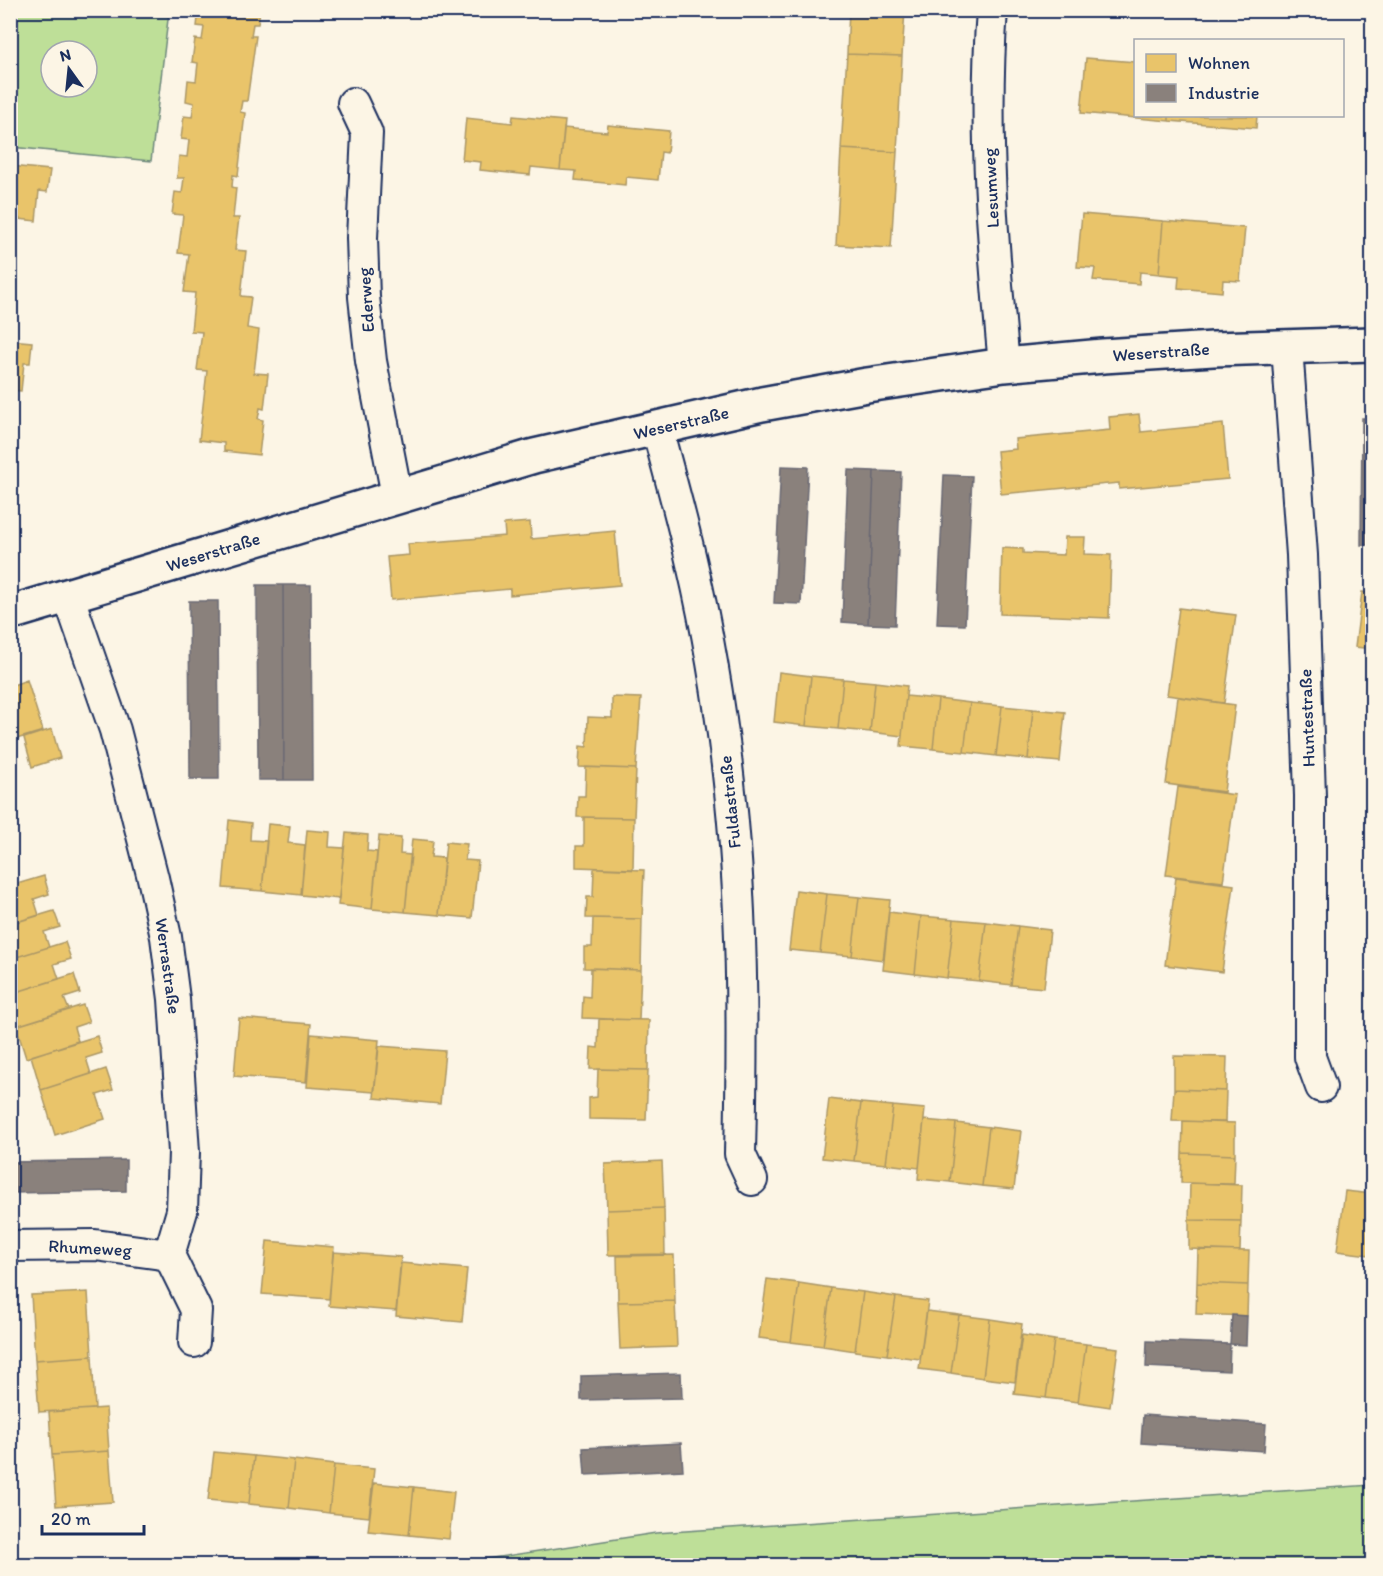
<svg xmlns="http://www.w3.org/2000/svg" width="1383" height="1576" font-family="Itim,sans-serif">
	<rect width="100%" height="100%" fill="#fcf5e5"/>
	<filter id="ink" filterUnits="userSpaceOnUse"><feTurbulence type="fractalNoise" baseFrequency=".0167" numOctaves="2"/><feDisplacementMap in="SourceGraphic" scale="12" xChannelSelector="R" yChannelSelector="G"/><feConvolveMatrix kernelMatrix="1 2 1 2 8 2 1 2 1" color-interpolation-filters="sRGB"/></filter>
	<g filter="url(#ink)">
		<path fill="#bedf98" stroke="#6c877b" stroke-width="1.5" fill-rule="evenodd" d="M 10,11 L 169,11 L 151,161 L 11,147 ZM 51,51 L 87,51 L 87,87 L 51,87 Z
			M 1372,1485 L 1372,1565 L 447,1565 L 656,1533 Z"/>
		<path fill="#e9c46a" stroke="#ab9766" stroke-width="1.5" d="M 199,10 L 260,10 L 258,24 L 253,24 L 251,36 L 256,36 L 247,101 L 242,101 L 240,112 L 245,113 L 238,176 L 233,175 L 232,187 L 236,188 L 233,218 L 239,218 L 235,250 L 246,251 L 241,296 L 251,297 L 247,328 L 259,330 L 254,373 L 268,374 L 264,409 L 260,408 L 258,419 L 263,420 L 259,455 L 224,451 L 224,443 L 199,440 L 207,371 L 197,370 L 202,332 L 191,331 L 195,293 L 184,292 L 189,254 L 178,253 L 183,215 L 172,214 L 175,192 L 182,193 L 184,178 L 177,178 L 179,156 L 187,157 L 189,140 L 181,139 L 184,116 L 192,117 L 194,103 L 186,101 L 188,80 L 196,81 L 198,63 L 192,62 L 195,39 L 202,40 L 204,27 L 197,26 Z
			M 849,10 L 905,10 L 902,56 L 847,54 Z
			M 847,54 L 902,56 L 897,152 L 841,149 Z
			M 1086,58 L 1136,62 L 1136,116 L 1169,116 L 1169,121 L 1081,113 Z
			M 513,116 L 565,121 L 560,170 L 531,167 L 530,175 L 480,170 L 481,162 L 462,160 L 466,118 L 512,123 Z
			M 1169,116 L 1257,116 L 1256,128 L 1169,121 Z
			M 608,125 L 669,131 L 667,153 L 661,152 L 658,180 L 626,177 L 625,185 L 575,180 L 576,171 L 560,170 L 564,128 L 607,132 Z
			M 841,149 L 897,152 L 891,248 L 836,245 Z
			M 10,166 L 50,170 L 47,192 L 39,191 L 36,221 L 10,218 Z
			M 1082,214 L 1163,221 L 1159,274 L 1140,272 L 1139,284 L 1093,280 L 1095,268 L 1077,267 Z
			M 1163,221 L 1245,228 L 1240,281 L 1223,280 L 1222,292 L 1178,288 L 1179,276 L 1159,274 Z
			M 10,340 L 32,342 L 30,363 L 24,363 L 21,391 L 10,390 Z
			M 1139,414 L 1141,432 L 1223,424 L 1228,479 L 1119,489 L 1119,483 L 1001,494 L 997,451 L 1016,449 L 1015,439 L 1110,430 L 1109,417 Z
			M 530,522 L 531,539 L 615,531 L 620,585 L 510,595 L 510,589 L 391,600 L 387,557 L 409,555 L 408,544 L 505,536 L 504,524 Z
			M 1065,537 L 1085,537 L 1084,554 L 1111,555 L 1109,618 L 1000,614 L 1002,548 L 1023,549 L 1023,553 L 1064,555 Z
			M 1362,592 L 1372,593 L 1372,649 L 1355,647 Z
			M 1179,608 L 1236,615 L 1224,703 L 1167,695 Z
			M 779,672 L 811,676 L 806,726 L 774,722 Z
			M 811,676 L 843,679 L 838,729 L 806,726 Z
			M 843,679 L 875,682 L 870,732 L 838,729 Z
			M 27,680 L 43,731 L 10,741 L 10,686 Z
			M 875,682 L 907,686 L 902,736 L 870,732 Z
			M 906,696 L 938,699 L 933,749 L 901,746 Z
			M 612,697 L 641,698 L 636,769 L 579,767 L 580,746 L 587,747 L 588,717 L 612,718 Z
			M 1178,697 L 1235,705 L 1224,792 L 1166,784 Z
			M 938,699 L 970,703 L 964,752 L 933,749 Z
			M 970,703 L 1002,706 L 996,756 L 964,752 Z
			M 1002,706 L 1033,709 L 1028,759 L 996,756 Z
			M 1033,709 L 1065,712 L 1060,762 L 1028,759 Z
			M 52,729 L 60,758 L 32,767 L 24,738 Z
			M 586,767 L 636,769 L 634,818 L 577,817 L 578,796 L 585,796 Z
			M 1178,787 L 1235,795 L 1223,882 L 1166,875 Z
			M 584,817 L 634,818 L 633,869 L 576,867 L 576,846 L 584,846 Z
			M 229,820 L 251,823 L 250,840 L 267,841 L 262,891 L 223,888 Z
			M 268,824 L 290,826 L 288,843 L 305,845 L 301,895 L 262,891 Z
			M 307,830 L 330,832 L 329,847 L 344,848 L 339,899 L 301,895 Z
			M 346,833 L 368,835 L 367,851 L 377,852 L 372,909 L 338,905 Z
			M 379,836 L 401,838 L 400,854 L 411,855 L 405,912 L 372,909 Z
			M 412,839 L 433,841 L 431,857 L 444,858 L 439,915 L 405,912 Z
			M 446,842 L 467,844 L 465,860 L 478,861 L 472,918 L 439,915 Z
			M 594,868 L 644,870 L 642,919 L 586,918 L 587,897 L 593,897 Z
			M 44,876 L 49,894 L 34,899 L 39,915 L 10,924 L 10,886 Z
			M 1176,877 L 1234,885 L 1222,972 L 1165,965 Z
			M 796,890 L 827,894 L 820,953 L 789,950 Z
			M 827,894 L 859,897 L 852,956 L 820,953 Z
			M 859,897 L 890,900 L 883,960 L 852,956 Z
			M 54,911 L 60,927 L 44,932 L 49,947 L 10,959 L 10,924 Z
			M 889,912 L 921,916 L 915,974 L 883,970 Z
			M 921,916 L 954,919 L 947,978 L 915,974 Z
			M 593,918 L 642,919 L 641,970 L 584,968 L 584,947 L 592,947 Z
			M 954,919 L 986,922 L 979,981 L 947,978 Z
			M 986,922 L 1018,926 L 1011,985 L 979,981 Z
			M 1018,926 L 1050,930 L 1044,988 L 1011,985 Z
			M 65,942 L 71,959 L 54,964 L 59,979 L 10,994 L 10,959 Z
			M 591,968 L 641,970 L 639,1020 L 582,1018 L 583,996 L 590,997 Z
			M 74,974 L 80,993 L 64,998 L 69,1010 L 16,1026 L 10,1007 L 10,994 Z
			M 83,1005 L 89,1022 L 74,1027 L 78,1041 L 26,1058 L 16,1026 Z
			M 239,1018 L 311,1024 L 306,1082 L 234,1076 Z
			M 599,1019 L 649,1020 L 648,1070 L 590,1069 L 591,1047 L 598,1048 Z
			M 311,1034 L 379,1040 L 374,1092 L 307,1087 Z
			M 97,1036 L 102,1053 L 86,1058 L 91,1074 L 41,1090 L 31,1056 Z
			M 379,1046 L 445,1051 L 440,1104 L 374,1098 Z
			M 1174,1056 L 1227,1057 L 1226,1091 L 1174,1089 Z
			M 106,1069 L 113,1090 L 97,1095 L 105,1119 L 55,1135 L 41,1090 Z
			M 598,1069 L 648,1070 L 646,1120 L 589,1119 L 589,1098 L 597,1097 Z
			M 1174,1089 L 1226,1091 L 1225,1122 L 1172,1121 Z
			M 829,1099 L 861,1103 L 854,1161 L 822,1158 Z
			M 861,1103 L 893,1106 L 886,1164 L 854,1161 Z
			M 893,1106 L 925,1109 L 919,1168 L 886,1164 Z
			M 924,1120 L 956,1123 L 950,1182 L 918,1179 Z
			M 1183,1121 L 1235,1123 L 1235,1155 L 1182,1153 Z
			M 956,1123 L 989,1127 L 982,1186 L 950,1182 Z
			M 989,1127 L 1021,1131 L 1014,1189 L 982,1186 Z
			M 1182,1153 L 1235,1155 L 1234,1184 L 1181,1183 Z
			M 662,1161 L 664,1208 L 607,1210 L 605,1164 Z
			M 1190,1183 L 1242,1185 L 1241,1221 L 1189,1220 Z
			M 1345,1191 L 1372,1194 L 1372,1225 L 1369,1255 L 1337,1251 Z
			M 664,1208 L 665,1254 L 608,1255 L 607,1210 Z
			M 1189,1220 L 1241,1221 L 1240,1251 L 1189,1249 Z
			M 267,1241 L 334,1247 L 329,1299 L 262,1294 Z
			M 1198,1250 L 1249,1251 L 1248,1285 L 1197,1283 Z
			M 333,1252 L 401,1257 L 396,1311 L 329,1306 Z
			M 674,1255 L 675,1301 L 618,1302 L 617,1256 Z
			M 401,1263 L 467,1269 L 462,1322 L 396,1316 Z
			M 767,1279 L 799,1283 L 791,1342 L 759,1338 Z
			M 799,1283 L 831,1288 L 823,1346 L 791,1342 Z
			M 1197,1283 L 1248,1285 L 1247,1316 L 1196,1314 Z
			M 831,1288 L 863,1292 L 855,1351 L 823,1346 Z
			M 88,1292 L 92,1356 L 35,1360 L 31,1295 Z
			M 863,1292 L 896,1297 L 887,1355 L 855,1351 Z
			M 896,1297 L 928,1301 L 920,1359 L 887,1355 Z
			M 675,1301 L 677,1347 L 620,1349 L 618,1302 Z
			M 927,1311 L 959,1315 L 951,1373 L 919,1369 Z
			M 959,1315 L 990,1319 L 983,1378 L 951,1373 Z
			M 990,1319 L 1022,1324 L 1015,1382 L 983,1378 Z
			M 1022,1335 L 1054,1340 L 1046,1398 L 1014,1394 Z
			M 1054,1340 L 1086,1344 L 1078,1402 L 1046,1398 Z
			M 1086,1344 L 1118,1348 L 1110,1407 L 1078,1402 Z
			M 92,1356 L 95,1409 L 39,1412 L 35,1360 Z
			M 106,1408 L 109,1451 L 52,1455 L 49,1412 Z
			M 109,1451 L 113,1502 L 56,1506 L 52,1455 Z
			M 214,1452 L 254,1456 L 249,1504 L 208,1500 Z
			M 254,1456 L 294,1460 L 289,1508 L 249,1504 Z
			M 294,1460 L 334,1465 L 329,1513 L 289,1508 Z
			M 334,1465 L 374,1469 L 369,1517 L 329,1513 Z
			M 374,1483 L 414,1487 L 409,1535 L 368,1531 Z
			M 414,1487 L 454,1492 L 449,1539 L 409,1535 Z"/>
		<path fill="#8a817c" stroke="#696873" stroke-width="1.5" d="M 1362,418 L 1372,418 L 1372,545 L 1361,545 Z
			M 781,466 L 808,467 L 801,604 L 774,603 Z
			M 848,470 L 874,471 L 868,624 L 842,622 Z
			M 874,471 L 901,472 L 895,625 L 868,624 Z
			M 944,475 L 972,476 L 965,625 L 937,624 Z
			M 257,585 L 283,585 L 284,780 L 258,780 Z
			M 283,585 L 311,585 L 312,780 L 284,780 Z
			M 189,601 L 218,601 L 219,779 L 190,779 Z
			M 126,1160 L 126,1191 L 10,1193 L 10,1162 Z
			M 1232,1315 L 1247,1316 L 1246,1345 L 1230,1344 Z
			M 1147,1341 L 1230,1344 L 1229,1371 L 1146,1367 Z
			M 681,1373 L 682,1398 L 581,1400 L 581,1376 Z
			M 1143,1415 L 1266,1424 L 1264,1451 L 1141,1443 Z
			M 681,1443 L 683,1470 L 585,1475 L 583,1448 Z"/>
		<g fill="none" stroke-linecap="round" stroke-linejoin="round">
			<g stroke="#1b2f5e" stroke-width="34">
				<path id="street" d="M 992,10 C 983,129 993,247 1004,365
					M 353,103 L 367,133 L 362,238 L 364,297 L 371,361 L 397,496
					M 1287,347 L 1302,555 L 1310,796 L 1310,1057 L 1321,1087
					M 657,428 C 669,474 682,519 692,564 C 708,632 720,705 728,774 C 743,900 743,1027 740,1154 L 752,1180
					M 68,595 L 115,730 L 153,878 L 166,937 L 174,999 L 184,1152 L 182,1211 L 169,1255 L 196,1310 L 194,1342
					M 10,1246 L 95,1245 L 169,1255"/>
			</g>
			<g stroke="#1b2f5e" stroke-width="38">
				<path id="secondary" d="M 10,613 L 534,456 L 762,404 L 867,385 L 1004,365 L 1103,356 L 1213,349 L 1372,344"/>
			</g>
			<use href="#street" stroke="#fcf5e5" stroke-width="30"/>
			<use href="#secondary" stroke="#fcf5e5" stroke-width="33"/>
		</g>
	</g>
	<g text-anchor="middle" dominant-baseline="central" stroke-width="6" stroke-linejoin="round" paint-order="stroke">
		<g font-size="18" fill="#1b2f5e" stroke="#fcf5e5">
			<text transform="translate(991 188) rotate(-93)">Lesumweg</text>
			<text transform="translate(366 300) rotate(-94)">Ederweg</text>
			<text transform="translate(1161 352) rotate(-4)">Weserstraße</text>
			<text transform="translate(681 423) rotate(-13)">Weserstraße</text>
			<text transform="translate(213 552) rotate(-17)">Weserstraße</text>
			<text transform="translate(1307 718) rotate(-92)">Huntestraße</text>
			<text transform="translate(730 802) rotate(-96)">Fuldastraße</text>
			<text transform="translate(168 966) rotate(82)">Werrastraße</text>
			<text transform="translate(90 1248) rotate(3)">Rhumeweg</text>
		</g>
	</g>
	<rect width="1383" height="1576" fill="none" stroke="#fcf5e5" stroke-width="36"/>
	<rect x="18" y="18" width="1347" height="1540" fill="none" stroke="#1b2f5e" stroke-width="2" filter="url(#ink)"/>
	<rect x="1134" y="39" width="210" height="78" fill="#fcf5e5" stroke="#a2a6af" stroke-width="1.5"/>
	<rect x="1146" y="54" width="30" height="18" fill="#e9c46a" stroke="#a2a6af" stroke-width="1.5"/>
	<text x="1188" y="69" font-size="18" fill="#1b2f5e">Wohnen</text>
	<rect x="1146" y="84" width="30" height="18" fill="#8a817c" stroke="#a2a6af" stroke-width="1.5"/>
	<text x="1188" y="99" font-size="18" fill="#1b2f5e">Industrie</text>
	<g transform="translate(69 69) rotate(345)"><circle r="28" fill="#fcf5e5" stroke="#a2a6af" stroke-width="1.5"/>
	<path d="M0-4.5L10 22L0 15L-10 22Z" fill="#1b2f5e"/>
	<text y="-9" font-size="16" font-weight="bold" text-anchor="middle" fill="#1b2f5e">N</text>
	</g>
	<path d="M42 1525v9h102v-9" fill="none" stroke="#1b2f5e" stroke-width="3"/>
	<text x="51" y="1525" font-size="18" fill="#1b2f5e" stroke="#fcf5e5" stroke-width="4.5" paint-order="stroke">20 m</text>
</svg>
